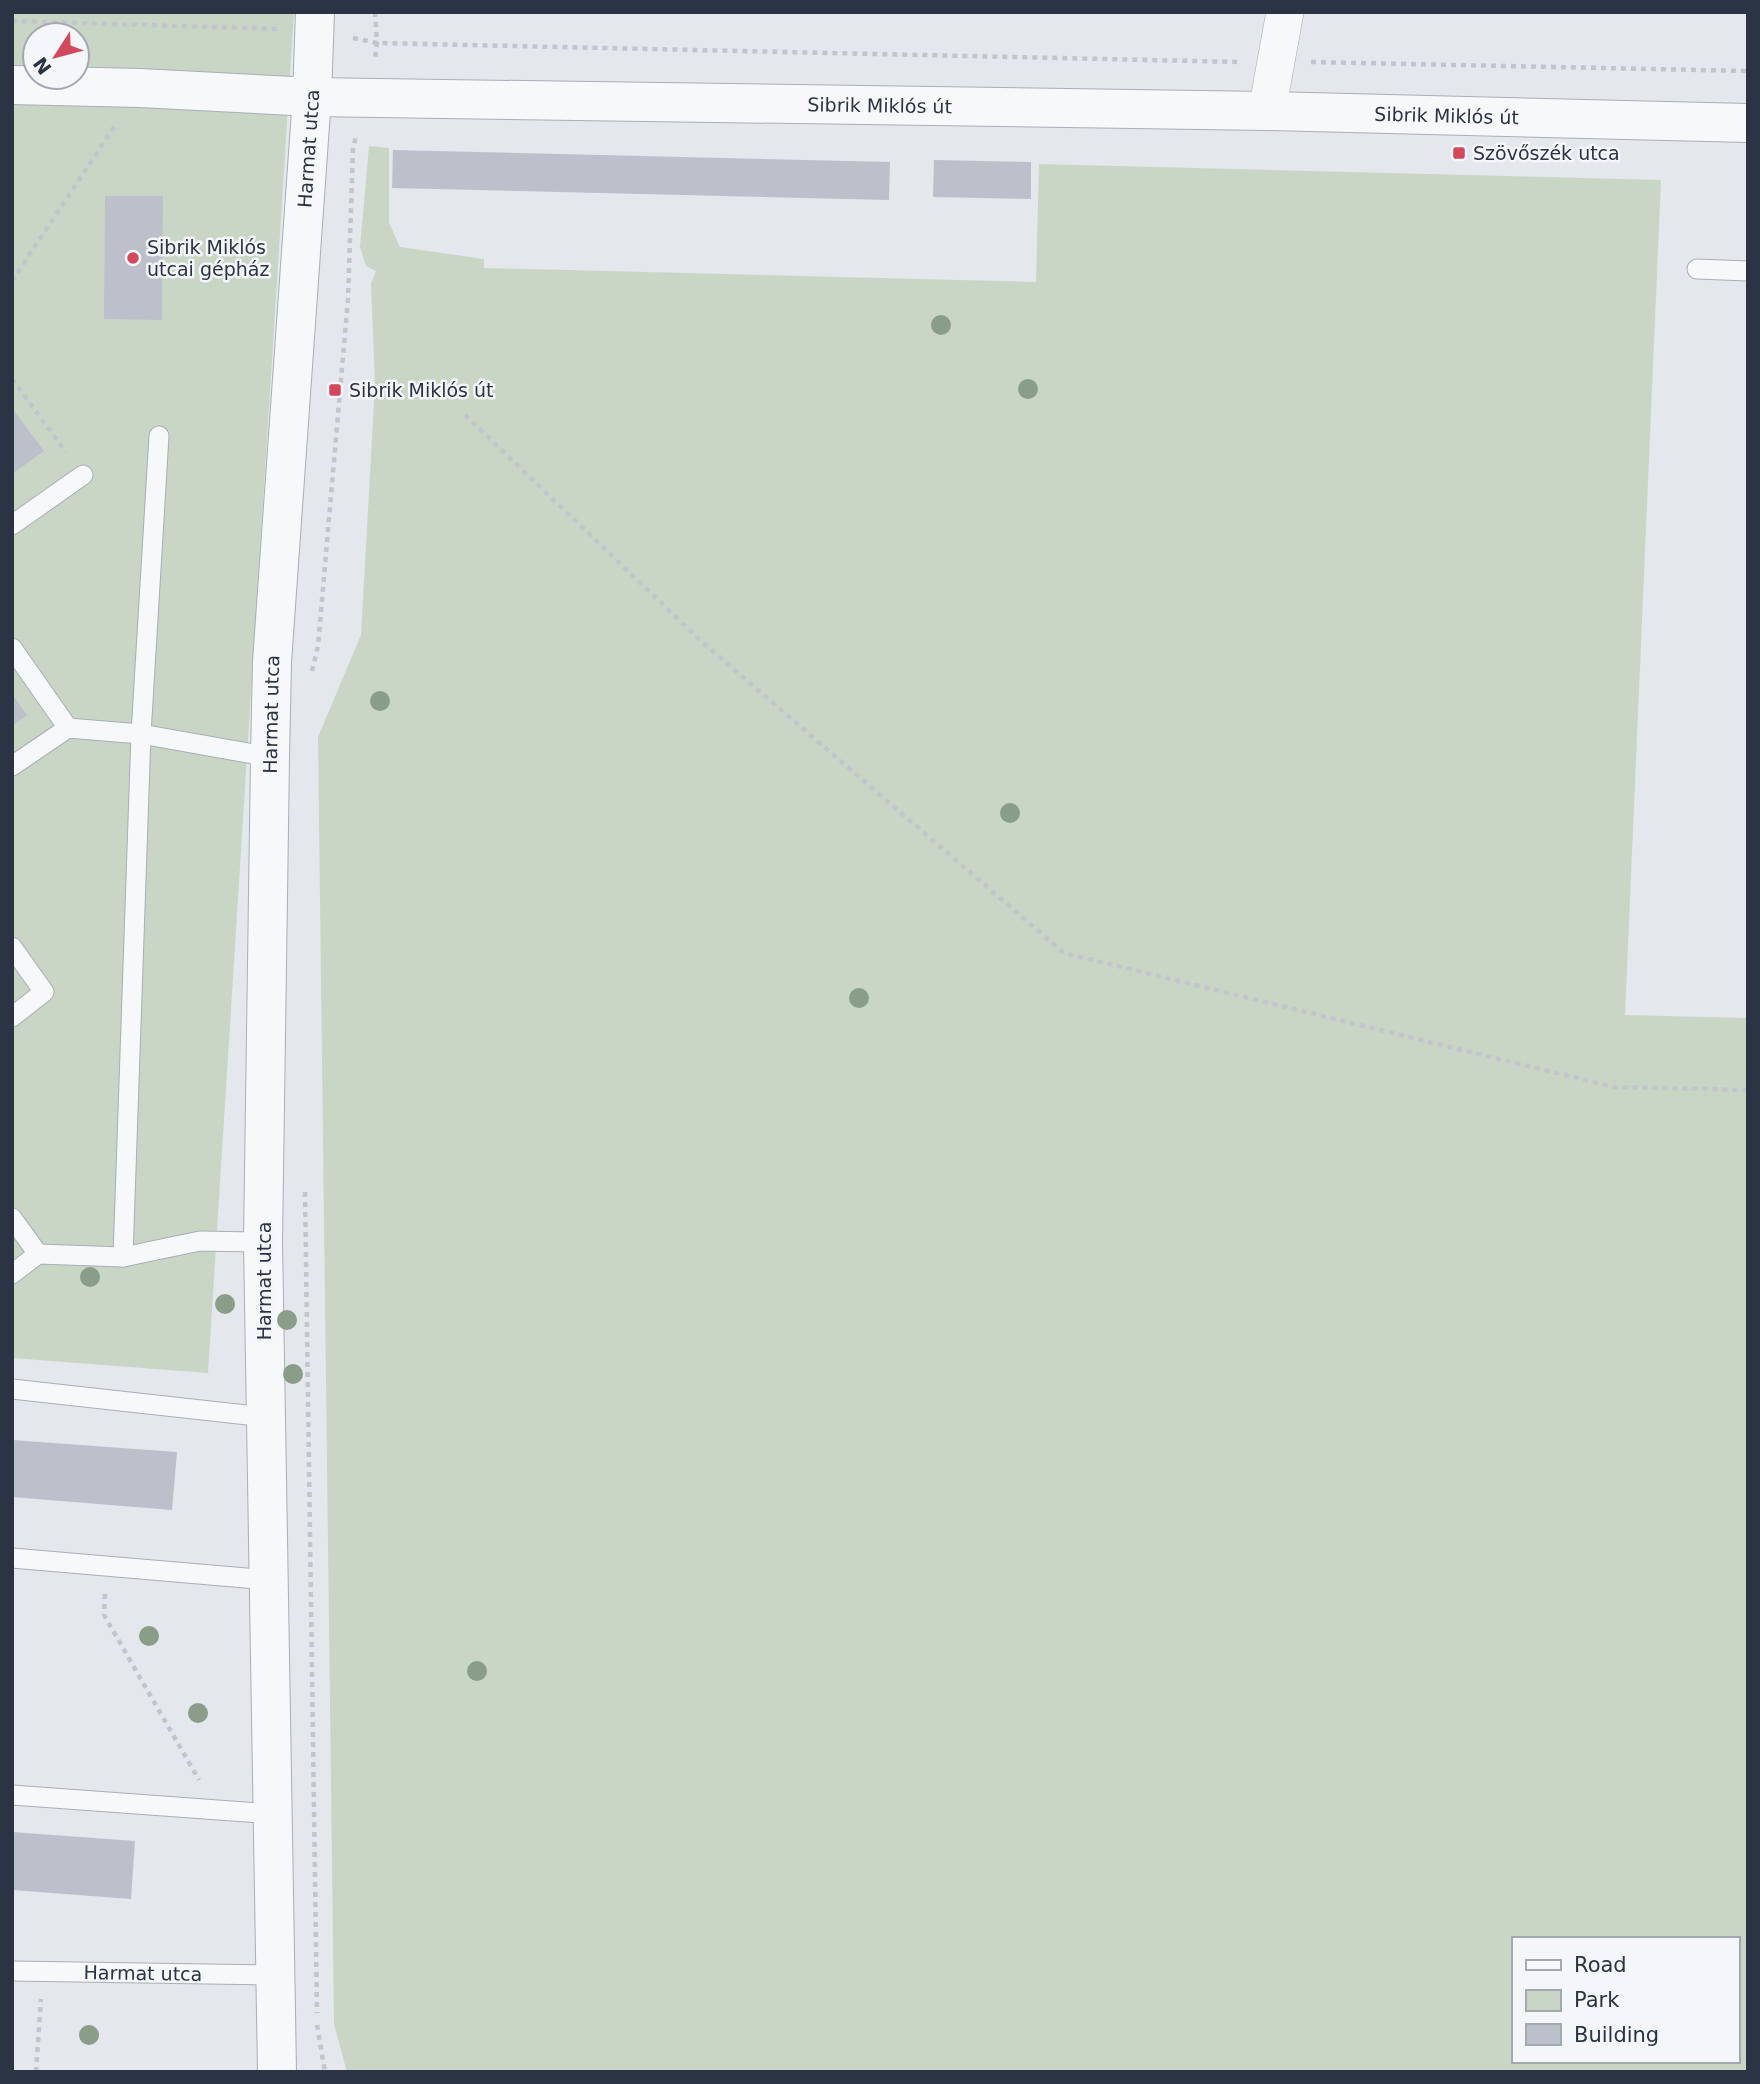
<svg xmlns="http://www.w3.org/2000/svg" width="1760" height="2084" font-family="'DejaVu Sans',sans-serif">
	<rect width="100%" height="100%" fill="#e4e7ec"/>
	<path fill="#c9d6c5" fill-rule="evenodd" d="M 12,12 L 294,12 L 208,1373 L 12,1358 ZM 35,35 L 77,35 L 77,77 L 35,77 Z
		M 369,146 L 389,148 L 389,223 L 400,247 L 484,259 L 484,268 L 1036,282 L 1039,164 L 1661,180 L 1625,1015 L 1748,1018 L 1748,2072 L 347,2072 L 334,2024 L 318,737 L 361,635 L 375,385 L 371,283 L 376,271 L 366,266 L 360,247 ZM 1513,1939 L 1737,1939 L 1737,2061 L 1513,2061 Z"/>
	<path fill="#bbc0ca" d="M 393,150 L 890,162 L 889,200 L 392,188 Z
		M 934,160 L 1031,162 L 1031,199 L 933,197 Z
		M 105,196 L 163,196 L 162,320 L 104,319 Z
		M 12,408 L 44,451 L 12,474 Z
		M 12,694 L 27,715 L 12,726 Z
		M 12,1440 L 177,1452 L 172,1510 L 12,1497 Z
		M 12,1832 L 135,1841 L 131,1899 L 12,1890 Z"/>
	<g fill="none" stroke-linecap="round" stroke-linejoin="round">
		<g stroke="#a9aeb7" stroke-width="21">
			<g id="service">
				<path d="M 1697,269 L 1748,271"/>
				<path d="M 12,525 L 83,475"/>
				<path d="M 12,648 L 68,728"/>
				<path d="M 12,766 L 68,728 L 141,734 L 270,757"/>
				<path d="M 12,947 L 44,992 L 12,1017"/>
				<path d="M 12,1218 L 38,1254"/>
				<path d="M 123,1257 L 141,734 L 159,436"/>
				<path d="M 12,1274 L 38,1254 L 123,1257 L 200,1241 L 263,1242"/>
				<path d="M 12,1389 L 265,1417"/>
				<path d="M 12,1558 L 269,1580"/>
				<path d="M 12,1795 L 272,1814"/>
				<path id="s1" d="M 12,1971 L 274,1975"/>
			</g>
		</g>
		<g stroke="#a9aeb7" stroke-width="38">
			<path id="minor" d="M 1267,111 L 1285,12"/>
		</g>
		<g stroke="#a9aeb7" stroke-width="40">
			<g id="tertiary">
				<path id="s2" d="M 12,85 L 140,88 L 312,97 L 1267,111 L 1748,123"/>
				<path id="s3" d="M 277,2072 L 263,1242 L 270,757 L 272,662 L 312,97 L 315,12"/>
			</g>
		</g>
		<path stroke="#c2c5cb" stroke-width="4.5" stroke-dasharray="5 5" stroke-linecap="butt" d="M 375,12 L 377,43 L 375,60
			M 12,21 L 278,29
			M 353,38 L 377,43 L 1240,62
			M 1311,62 L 1748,71
			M 12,281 L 116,124
			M 12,379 L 66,452
			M 465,415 L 702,642 L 1064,953 L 1614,1087 L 1748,1090
			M 312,671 L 318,646 L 348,299 L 353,149 L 356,136
			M 305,1192 L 317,2013
			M 105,1594 L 104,1615 L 199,1780
			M 317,2025 L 325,2072
			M 36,2072 L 41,1999"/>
		<use href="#service" stroke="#f7f8fa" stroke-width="19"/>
		<use href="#minor" stroke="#f7f8fa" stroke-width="37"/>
		<use href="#tertiary" stroke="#f7f8fa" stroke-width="38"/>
	</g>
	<g fill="#899d89">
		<circle cx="941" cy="325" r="10"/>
		<circle cx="1028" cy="389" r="10"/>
		<circle cx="380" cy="701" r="10"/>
		<circle cx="1010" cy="813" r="10"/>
		<circle cx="859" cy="998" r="10"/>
		<circle cx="90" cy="1277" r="10"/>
		<circle cx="225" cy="1304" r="10"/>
		<circle cx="287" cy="1320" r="10"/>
		<circle cx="293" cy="1374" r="10"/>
		<circle cx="149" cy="1636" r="10"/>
		<circle cx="477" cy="1671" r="10"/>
		<circle cx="198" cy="1713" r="10"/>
		<circle cx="89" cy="2035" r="10"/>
	</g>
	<g fill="#d1495b" stroke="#f4f6f9" stroke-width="2.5">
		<rect x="1452" y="146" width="14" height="14" rx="3.5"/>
		<circle cx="133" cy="258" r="7"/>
		<rect x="328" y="383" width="14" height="14" rx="3.5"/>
	</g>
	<g text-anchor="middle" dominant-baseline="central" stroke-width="5" stroke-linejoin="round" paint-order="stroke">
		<g font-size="19" fill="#2b3445" stroke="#f4f6f9">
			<text stroke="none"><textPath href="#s2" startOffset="868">Sibrik Miklós út</textPath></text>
			<text stroke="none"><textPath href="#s2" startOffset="1435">Sibrik Miklós út</textPath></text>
			<text stroke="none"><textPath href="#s3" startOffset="1925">Harmat utca</textPath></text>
			<text stroke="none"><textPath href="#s3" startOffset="1358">Harmat utca</textPath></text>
			<text transform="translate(264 1281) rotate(-90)">Harmat utca</text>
			<text stroke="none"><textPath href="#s1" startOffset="131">Harmat utca</textPath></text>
		</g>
		<g font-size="19" fill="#2b3445" stroke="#f4f6f9" text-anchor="start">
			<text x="1473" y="153">Szövőszék utca</text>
			<text x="147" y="247">Sibrik Miklós<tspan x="147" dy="22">utcai gépház</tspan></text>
			<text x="349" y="390">Sibrik Miklós út</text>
		</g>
	</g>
	<rect width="1760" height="2084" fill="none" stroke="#2b3445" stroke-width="28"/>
	<rect x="1512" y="1937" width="228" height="126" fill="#f4f6f9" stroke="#a4a8b1" stroke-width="2"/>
	<rect x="1526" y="1960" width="35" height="10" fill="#f7f8fa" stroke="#a4a8b1" stroke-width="2"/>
	<text x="1574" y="1972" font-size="21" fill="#2b3445">Road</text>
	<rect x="1526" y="1990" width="35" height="21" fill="#c9d6c5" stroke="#a4a8b1" stroke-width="2"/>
	<text x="1574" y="2007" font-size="21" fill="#2b3445">Park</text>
	<rect x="1526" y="2024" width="35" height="21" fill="#bbc0ca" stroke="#a4a8b1" stroke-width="2"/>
	<text x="1574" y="2042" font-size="21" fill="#2b3445">Building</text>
	<g transform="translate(56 56) rotate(234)"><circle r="33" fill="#f4f6f9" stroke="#a4a8b1" stroke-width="2"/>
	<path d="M0-5L12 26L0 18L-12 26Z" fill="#d1495b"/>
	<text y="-10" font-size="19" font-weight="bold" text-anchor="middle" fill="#2b3445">N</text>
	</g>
</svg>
